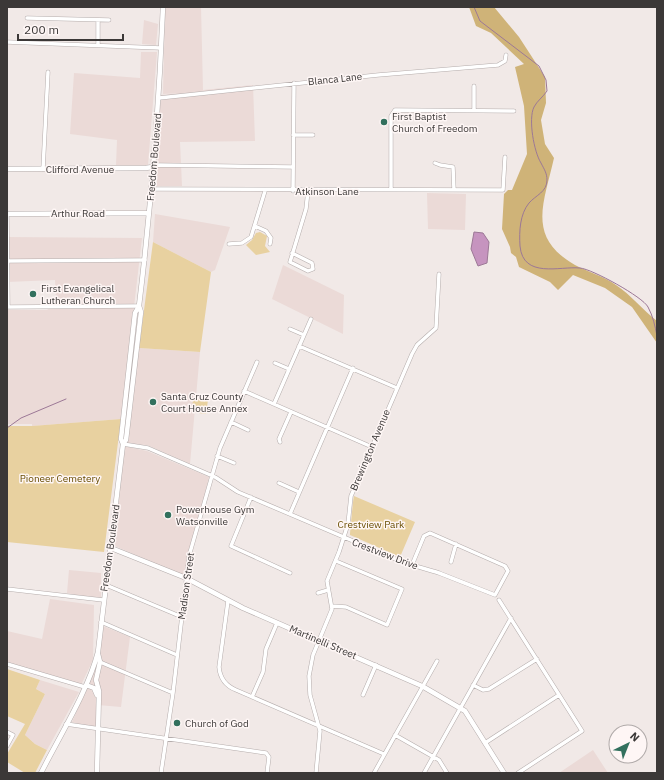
<svg xmlns="http://www.w3.org/2000/svg" width="664" height="780" font-family="'IBM Plex Sans',sans-serif">
	<rect width="100%" height="100%" fill="#f1e9e7"/>
	<path fill="#ebdad7" d="M 165,7 L 201,7 L 203,90 L 253,85 L 255,141 L 180,142 L 182,186 L 157,186 L 157,144 L 161,95 L 180,93 L 163,94 Z
		M 144,20 L 158,24 L 156,45 L 142,44 Z
		M 141,52 L 157,52 L 148,165 L 116,165 L 117,140 L 70,134 L 74,73 L 140,78 Z
		M 427,193 L 466,194 L 465,230 L 428,229 Z
		M 155,214 L 230,227 L 215,270 L 211,272 L 153,242 Z
		M 7,237 L 142,238 L 121,419 L 32,426 L 32,424 L 7,424 L 7,310 L 47,310 L 56,303 L 55,280 L 7,282 Z
		M 283,265 L 344,295 L 343,334 L 272,299 Z
		M 139,348 L 200,352 L 190,464 L 147,445 L 125,444 Z
		M 124,446 L 147,451 L 209,477 L 185,577 L 115,546 Z
		M 69,570 L 101,573 L 101,601 L 67,593 Z
		M 50,599 L 94,605 L 93,660 L 81,685 L 7,662 L 7,631 L 42,639 Z
		M 103,626 L 130,637 L 121,707 L 98,705 L 96,730 L 72,722 L 96,667 Z
		M 40,680 L 79,692 L 47,750 L 35,744 L 25,735 L 45,694 L 36,689 Z
		M 593,750 L 608,773 L 559,773 Z"/>
	<path fill="#e8d1a0" d="M 260,232 L 267,236 L 265,246 L 270,252 L 256,255 L 246,245 L 252,240 L 256,233 Z
		M 153,242 L 211,272 L 200,352 L 139,348 Z
		M 193,398 L 208,400 L 206,414 L 192,412 Z
		M 121,419 L 104,552 L 7,542 L 7,426 L 32,426 Z
		M 354,496 L 415,522 L 400,557 L 350,535 C 350,534 353,499 354,496 Z
		M 7,669 L 40,680 L 36,689 L 45,694 L 25,735 L 35,744 L 47,750 L 35,773 L 25,773 L 7,762 L 7,754 L 25,724 L 7,716 Z"/>
	<path fill="#cfb378" d="M 469,7 L 494,7 L 519,37 L 545,77 L 546,103 L 541,120 L 545,144 L 554,158 C 544,203 526,237 575,265 C 588,272 603,276 616,285 C 631,295 643,310 657,321 L 657,343 L 632,307 L 605,288 L 573,275 L 558,290 L 550,282 L 519,267 L 516,257 L 511,253 L 510,247 L 502,229 L 504,194 L 508,190 L 512,190 L 527,154 L 524,106 L 515,67 L 524,64 L 491,33 L 476,26 Z"/>
	<path fill="#c694bf" stroke="#9c7896" d="M 474,232 L 483,233 L 489,242 L 487,263 L 478,266 L 471,249 Z"/>
	<g fill="none" stroke-linecap="round" stroke-linejoin="round">
		<path stroke="#9c7896" stroke-width="1" d="M 474,7 L 480,21 L 539,66 L 546,80 L 547,91 C 543,97 537,101 534,107 C 528,119 534,152 541,163 C 544,169 547,173 547,180 C 547,192 536,195 529,203 C 520,214 519,231 520,246 C 523,279 560,266 580,268 C 592,269 643,297 648,307 C 653,316 655,326 657,336
			M 7,428 L 21,418 L 66,399"/>
		<g stroke="#b5adac" stroke-width="4.5">
			<path id="street" d="M 27,18 L 109,20
				M 7,42 L 161,48
				M 98,45 L 98,21
				M 159,98 L 378,75 L 498,65 L 505,61 L 506,55
				M 474,110 L 474,86
				M 293,135 L 313,135
				M 435,163 L 440,165 L 453,167 L 454,190
				M 152,167 L 158,165 L 293,167
				M 43,169 L 48,72
				M 151,189 L 503,190 L 505,157
				M 391,189 L 391,116 L 395,110 L 514,111
				M 293,191 L 294,83
				M 7,214 L 8,307
				M 255,226 L 266,231 L 271,238 L 270,244
				M 229,244 L 242,243 L 251,237 L 265,191
				M 292,253 L 312,263 L 313,269 L 308,271 L 290,262 L 306,209 L 308,191
				M 7,261 L 145,260
				M 7,307 L 139,306
				M 290,329 L 304,335
				M 299,346 L 397,388
				M 275,363 L 289,369
				M 244,391 L 372,447
				M 274,404 L 311,319
				M 231,422 L 248,430
				M 280,442 L 279,439 L 291,412
				M 123,444 L 148,448 L 215,477 L 238,492 L 393,558 C 408,565 424,568 439,573 L 495,595 L 508,571 L 505,566 L 430,533 L 424,536 L 412,565
				M 217,456 L 234,463
				M 279,483 L 299,492
				M 251,497 L 231,546 L 290,573
				M 290,514 L 353,368
				M 451,562 L 456,544
				M 106,585 L 182,617
				M 7,589 L 103,600
				M 318,593 L 328,590
				M 499,600 L 582,731 L 518,773
				M 228,601 L 219,667 C 220,678 226,686 236,690 L 384,754
				M 332,606 L 346,607 L 387,625 L 402,589 L 336,561
				M 101,622 L 177,655
				M 100,662 L 173,693
				M 7,664 L 85,687
				M 473,685 L 483,690 L 489,689 L 537,659
				M 363,695 L 376,665
				M 252,697 L 263,672 L 266,649 L 277,623
				M 66,724 L 266,753 L 269,757 L 267,773
				M 7,732 L 13,735 L 7,746
				M 395,735 L 439,760 L 447,773
				M 485,743 L 559,695
				M 161,773 L 173,693 L 189,556 L 220,448 L 257,362
				M 316,773 L 320,731 L 310,695 L 309,676 L 313,655 L 332,609 L 327,581 L 339,552 L 348,524 L 351,496 L 412,354 L 417,345 L 436,328 L 439,274
				M 374,773 L 437,661
				M 424,773 L 511,618"/>
		</g>
		<g stroke="#b5adac" stroke-width="5.5">
			<path id="secondary" d="M 7,169 L 146,168 L 152,167
				M 7,214 L 149,213
				M 123,444 L 121,439 L 135,313 L 139,306 C 151,207 159,107 163,7
				M 111,548 L 186,578 L 243,608 L 422,686 L 465,711 L 504,773
				M 86,685 L 94,688 L 97,695
				M 41,773 C 59,737 88,691 98,652 L 123,444 L 126,440 L 141,312 L 139,306
				M 97,773 L 99,691 L 96,680 L 100,662 L 98,654"/>
		</g>
		<use href="#street" stroke="#fff" stroke-width="3.5"/>
		<use href="#secondary" stroke="#fff" stroke-width="4.5"/>
	</g>
	<g fill="#32705d" stroke="#fef6f5" stroke-width="1.5">
		<circle cx="384" cy="122" r="4"/>
		<circle cx="33" cy="294" r="4"/>
		<circle cx="153" cy="402" r="4"/>
		<circle cx="168" cy="515" r="4"/>
		<circle cx="177" cy="723" r="4"/>
	</g>
	<g text-anchor="middle" dominant-baseline="central" stroke-width="3" stroke-linejoin="round" paint-order="stroke">
		<g font-size="10" fill="#3b3837" stroke="#fef6f5">
			<text transform="translate(335 79) rotate(-6)">Blanca Lane</text>
			<text transform="translate(154 157) rotate(-85)">Freedom Boulevard</text>
			<text x="80" y="169">Clifford Avenue</text>
			<text x="327" y="191">Atkinson Lane</text>
			<text x="78" y="213">Arthur Road</text>
			<text transform="translate(370 450) rotate(-67)">Brewington Avenue</text>
			<text transform="translate(110 548) rotate(-82)">Freedom Boulevard</text>
			<text transform="translate(385 554) rotate(21)">Crestview Drive</text>
			<text transform="translate(186 586) rotate(-82)">Madison Street</text>
			<text transform="translate(323 642) rotate(23)">Martinelli Street</text>
		</g>
		<g font-size="10" fill="#3b3837" stroke="#fef6f5" text-anchor="start">
			<text x="392" y="116">First Baptist<tspan x="392" dy="12">Church of Freedom</tspan></text>
			<text x="41" y="288">First Evangelical<tspan x="41" dy="12">Lutheran Church</tspan></text>
			<text x="161" y="396">Santa Cruz County<tspan x="161" dy="12">Court House Annex</tspan></text>
			<text x="176" y="509">Powerhouse Gym<tspan x="176" dy="12">Watsonville</tspan></text>
			<text x="185" y="723">Church of God</text>
		</g>
		<g font-size="10" fill="#684d00" stroke="#fef6f5">
			<text x="60" y="478">Pioneer Cemetery</text>
			<text x="371" y="524">Crestview Park</text>
		</g>
	</g>
	<rect width="664" height="780" fill="none" stroke="#3b3837" stroke-width="16"/>
	<g transform="translate(628 744) rotate(43)"><circle r="19" fill="#fef6f5" stroke="#b0aaa9"/>
	<path d="M0-3L7 15L0 10L-7 15Z" fill="#32705d"/>
	<text y="-6" font-size="11" font-weight="bold" text-anchor="middle" fill="#3b3837">N</text>
	</g>
	<path d="M18 34v6h105v-6" fill="none" stroke="#3b3837" stroke-width="2"/>
	<text x="24" y="34" font-size="12" fill="#3b3837" stroke="#fef6f5" stroke-width="3" paint-order="stroke">200 m</text>
</svg>
